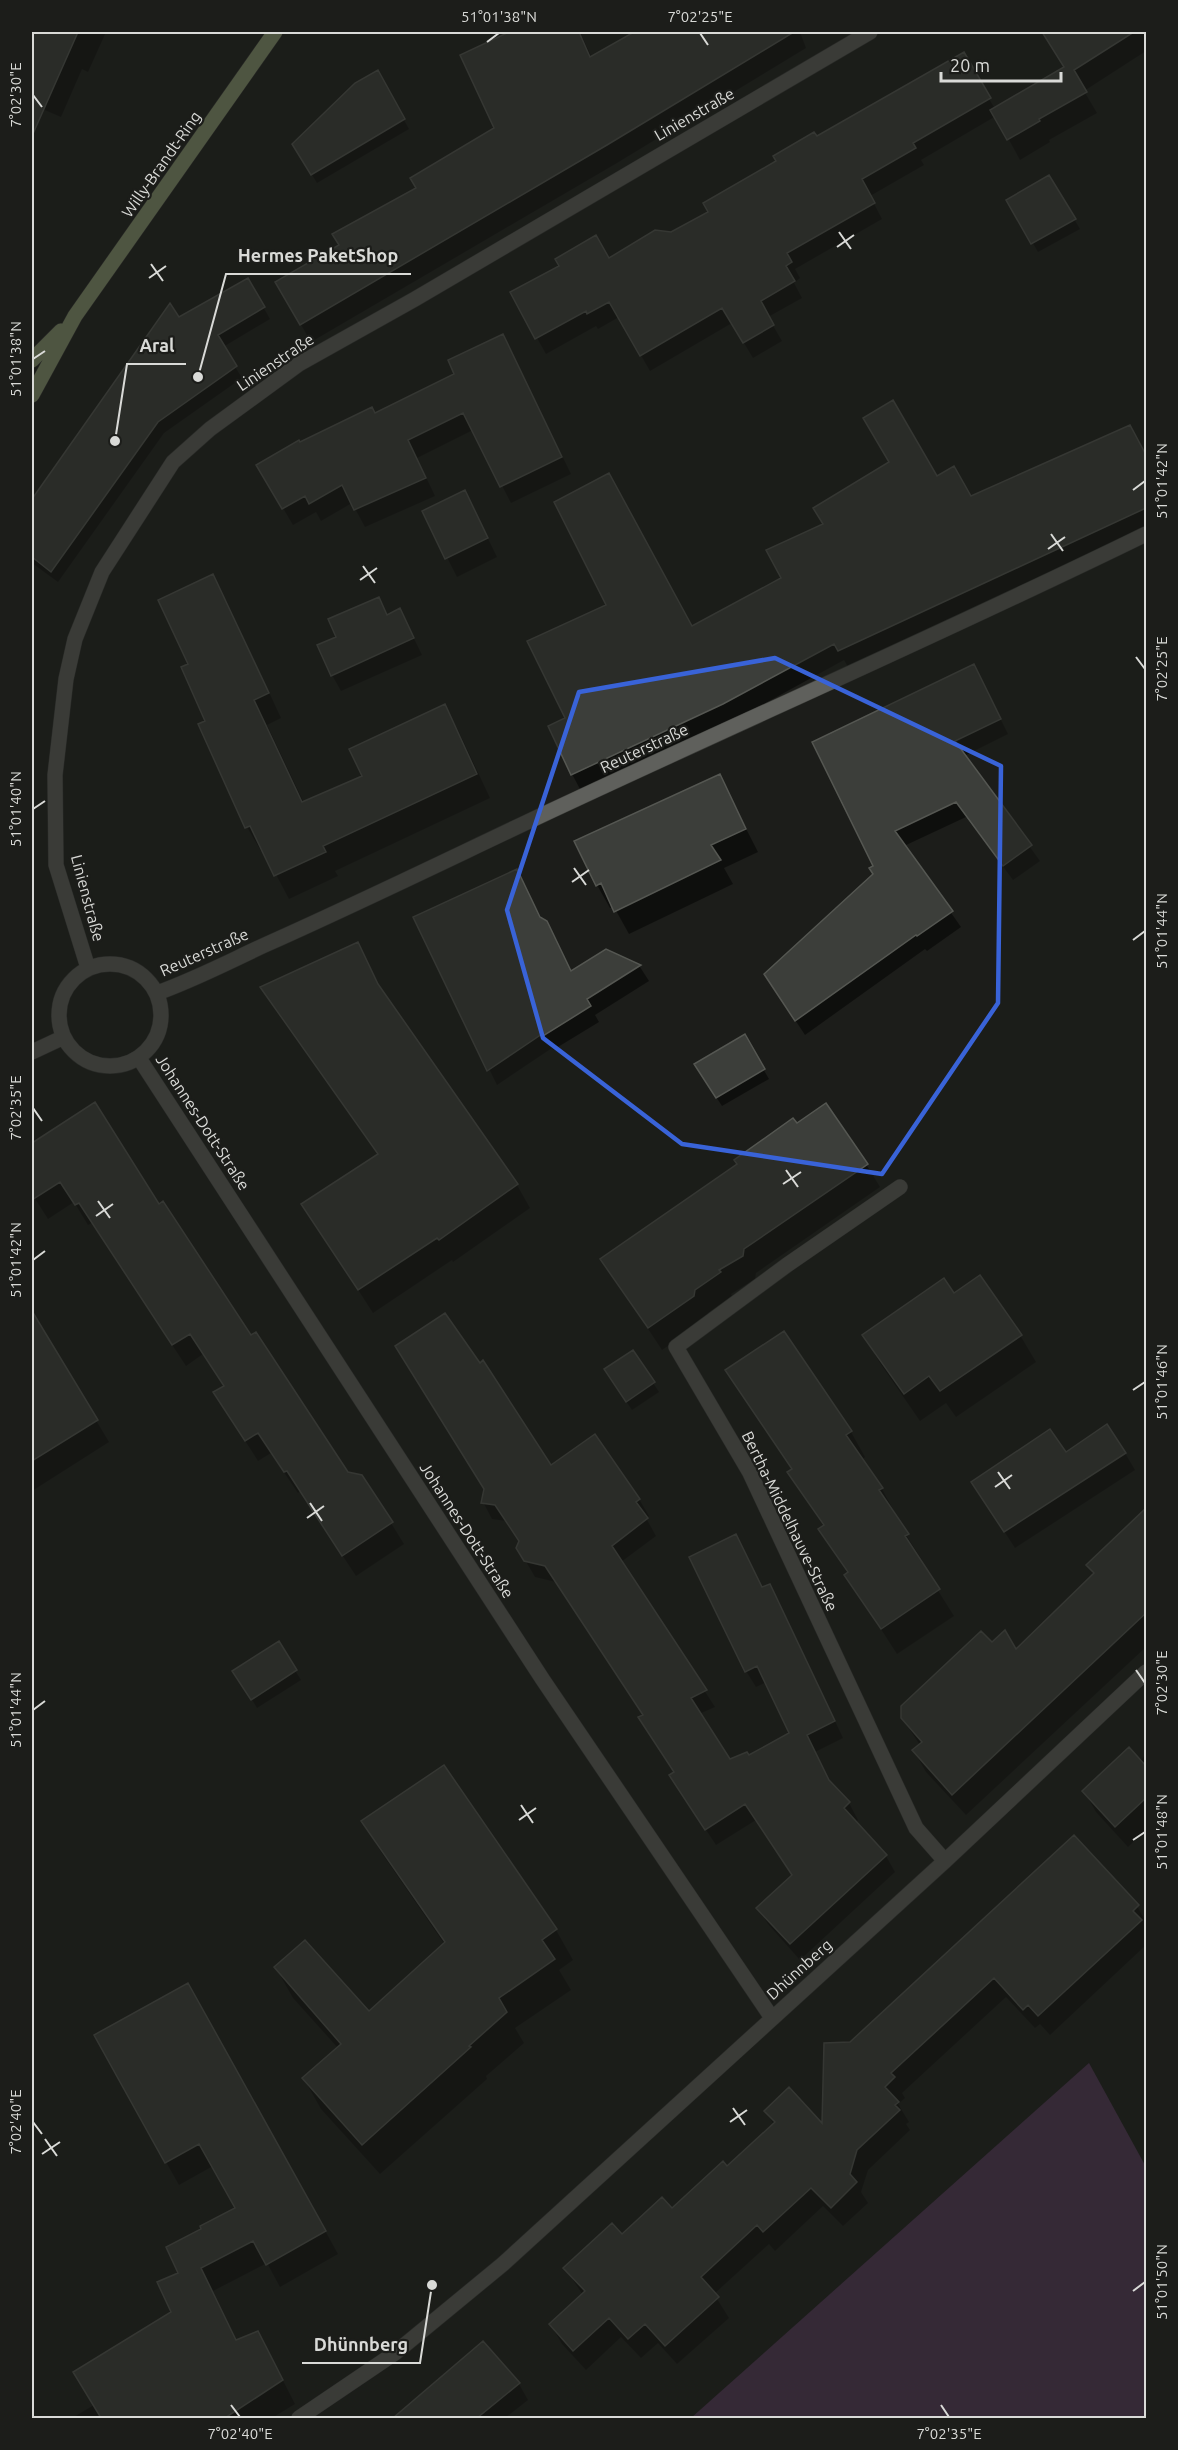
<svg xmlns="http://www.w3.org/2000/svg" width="1178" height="2450" font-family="Ubuntu,sans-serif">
	<rect width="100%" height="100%" fill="#1c1d1a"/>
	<path fill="#543859" d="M 1089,2063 L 1146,2167 L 1146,2418 L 691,2418 Z"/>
	<path fill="#0007" d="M 32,32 L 106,32 L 88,72 L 82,69 L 61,117 L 33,105 L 32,101 L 32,60 L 37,49 L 32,47 Z
		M 511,32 L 580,32 L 592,58 L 637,32 L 800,32 L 806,48 L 617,163 L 311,342 L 277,283 L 340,245 L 496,128 L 462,56 Z
		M 1044,32 L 1146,32 L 1146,51 L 1084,91 L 1097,113 L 1049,140 L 1050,142 L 1020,160 L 996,116 L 921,160 L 924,165 L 870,196 L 882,219 L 795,269 L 800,278 L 794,283 L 802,298 L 768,317 L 782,341 L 753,358 L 732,323 L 650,371 L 619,317 L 598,329 L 596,326 L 546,354 L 537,338 L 608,260 L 671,234 L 710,213 L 816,138 L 963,54 L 995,109 L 1065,68 Z
		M 377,72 L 409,129 L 317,183 L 294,145 Z
		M 1049,177 L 1080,229 L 1038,252 L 1008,201 Z
		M 248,280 L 270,319 L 223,347 L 242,378 L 164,433 L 58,582 L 32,563 L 32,501 L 170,306 L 178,319 Z
		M 503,336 L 571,474 L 511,503 L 473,430 L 417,458 L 435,496 L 365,527 L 352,503 L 321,521 L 316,512 L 293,525 L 258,466 L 299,444 L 374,415 L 456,375 Z
		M 1146,451 L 1146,528 L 848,667 L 844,660 L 733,721 L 581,791 L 572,774 L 567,719 L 692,628 L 783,578 L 937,478 L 971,498 Z
		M 465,492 L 497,557 L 457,577 L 424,512 Z
		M 212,576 L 226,600 L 281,718 L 267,725 L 304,803 L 364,776 L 444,706 L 458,730 L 490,798 L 335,871 L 338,876 L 289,899 L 263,850 L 261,851 L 247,827 L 207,721 L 190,665 Z
		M 378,599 L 388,616 L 400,610 L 422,655 L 341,691 L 332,675 L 338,638 Z
		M 974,666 L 1008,734 L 964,756 L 1040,861 L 1013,880 L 966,817 L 904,846 L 961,927 L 927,951 L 925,949 L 805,1035 L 780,997 L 874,875 L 875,866 Z
		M 719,776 L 758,852 L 724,868 L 733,884 L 629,934 L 614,907 L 610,908 L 597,885 Z
		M 516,870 L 571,973 L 607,951 L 640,967 L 649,981 L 595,1015 L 599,1022 L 553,1050 L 552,1048 L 497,1085 L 415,918 Z
		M 358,944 L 385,997 L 517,1185 L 530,1208 L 453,1262 L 452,1260 L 373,1313 L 303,1204 L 378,1155 L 276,1011 L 263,988 Z
		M 744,1036 L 769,1079 L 722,1106 L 701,1074 Z
		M 32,1135 L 36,1142 L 159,1206 L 347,1473 L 391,1523 L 404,1544 L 356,1576 L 300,1491 L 298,1493 L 271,1453 L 258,1461 L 228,1414 L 225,1387 L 203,1354 L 186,1366 L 92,1223 L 88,1225 L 74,1202 L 48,1219 L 32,1194 Z
		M 866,1164 L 880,1187 L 756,1273 L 755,1279 L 731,1294 L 732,1296 L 708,1313 L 707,1319 L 662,1350 L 602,1259 Z
		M 954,1295 L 1020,1335 L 1036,1362 L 956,1417 L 946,1403 L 920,1421 L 880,1363 L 864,1336 Z
		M 32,1313 L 109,1442 L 32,1491 Z
		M 633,1352 L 659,1392 L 632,1410 L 611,1379 Z
		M 727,1371 L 851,1432 L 865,1457 L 862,1460 L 882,1489 L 896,1515 L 894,1516 L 922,1560 L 920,1562 L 954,1616 L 897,1654 L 846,1575 L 848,1574 L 820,1529 L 824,1527 L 789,1472 L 792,1470 Z
		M 1125,1453 L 1135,1470 L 1015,1548 L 973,1483 L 1065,1454 Z
		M 550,1467 L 639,1499 L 649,1516 L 646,1518 L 656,1536 L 621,1562 L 715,1707 L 699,1714 L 730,1761 L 749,1757 L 791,1733 L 767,1682 L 756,1687 L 746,1671 L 736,1536 L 763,1589 L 769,1586 L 779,1602 L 843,1738 L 815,1752 L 831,1785 L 849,1803 L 858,1820 L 855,1823 L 886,1856 L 895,1872 L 800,1960 L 768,1924 L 758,1908 L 792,1875 L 756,1820 L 716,1845 L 681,1792 L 675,1773 L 644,1716 L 556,1582 L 535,1577 L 518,1548 L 520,1543 L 506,1521 L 492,1519 L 483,1502 Z
		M 1145,1511 L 1146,1647 L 966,1815 L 926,1772 L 914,1751 L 920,1745 L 902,1718 L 992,1644 L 1015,1651 L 1094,1576 L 1088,1565 Z
		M 278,1643 L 301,1680 L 257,1708 L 240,1680 Z
		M 1146,1754 L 1146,1830 L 1128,1847 L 1096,1812 L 1084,1791 L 1140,1761 Z
		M 363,1822 L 556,1930 L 573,1960 L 559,1970 L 571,1990 L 515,2028 L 524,2043 L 486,2076 L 487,2079 L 380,2174 L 321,2109 L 304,2079 L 338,2048 L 293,1998 L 276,1968 L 369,2013 L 445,1945 L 381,1852 Z
		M 1137,1906 L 1146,1922 L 1146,1945 L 1050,2035 L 1040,2024 L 1035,2028 L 1006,1997 L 902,2093 L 905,2098 L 898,2104 L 909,2122 L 906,2124 L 910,2130 L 868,2170 L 861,2192 L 868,2203 L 843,2226 L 823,2206 L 775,2251 L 769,2244 L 714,2294 L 729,2318 L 677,2364 L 658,2343 L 641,2358 L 621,2337 L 586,2370 L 562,2344 L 551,2325 L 583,2295 L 565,2268 L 671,2211 L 727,2169 L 774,2125 L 766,2111 L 824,2127 L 850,2043 Z
		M 201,2007 L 338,2254 L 280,2287 L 267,2263 L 213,2291 L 237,2341 L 270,2355 L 295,2404 L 272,2418 L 72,2418 L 94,2405 L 173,2313 L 180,2274 L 203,2230 L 237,2209 L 213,2166 L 179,2185 L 166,2162 Z
		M 483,2343 L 519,2384 L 528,2400 L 505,2418 L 396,2418 Z"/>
	<path fill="#3c3e3a" stroke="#555752" stroke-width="1.5" d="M 32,32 L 78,32 L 32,136 Z
		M 509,32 L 579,32 L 590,57 L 634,32 L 794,32 L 607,145 L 300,325 L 275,282 L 339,245 L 332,234 L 416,188 L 410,178 L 494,128 L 460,55 Z
		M 1042,32 L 1134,32 L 1074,70 L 1087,92 L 1039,119 L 1040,121 L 1007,140 L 990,110 L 1064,67 Z
		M 964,52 L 991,98 L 913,143 L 916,148 L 862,179 L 875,203 L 787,253 L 792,262 L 786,266 L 795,281 L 761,301 L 774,325 L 743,343 L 722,308 L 640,356 L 609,302 L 587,314 L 586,311 L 535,339 L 510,292 L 559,266 L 555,259 L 596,235 L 609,258 L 655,230 L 671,232 L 708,212 L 703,203 L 776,161 L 773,156 L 814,132 L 817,136 Z
		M 378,70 L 405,119 L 311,175 L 292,144 L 355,83 Z
		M 1049,175 L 1076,219 L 1031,244 L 1006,200 Z
		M 248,278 L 265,307 L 218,335 L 237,366 L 158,422 L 51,572 L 32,557 L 32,499 L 170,303 L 179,317 Z
		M 503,334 L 562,457 L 500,487 L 463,413 L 408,440 L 426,478 L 354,510 L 342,485 L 309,504 L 305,496 L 282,509 L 256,465 L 299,440 L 300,442 L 372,407 L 375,413 L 454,374 L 448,360 Z
		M 893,400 L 937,476 L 954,466 L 971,496 L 1130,425 L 1146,455 L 1146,508 L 838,651 L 834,644 L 723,704 L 571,775 L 548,726 L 565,718 L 527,641 L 606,605 L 554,502 L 609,473 L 692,626 L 781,578 L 766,550 L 823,524 L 813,508 L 889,462 L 863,418 Z
		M 465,490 L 488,538 L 445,559 L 422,511 Z
		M 213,574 L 269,693 L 254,700 L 302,802 L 362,776 L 349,749 L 445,704 L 477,774 L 323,846 L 326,852 L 274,876 L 250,826 L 245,828 L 198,724 L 205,721 L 181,667 L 188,664 L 158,600 Z
		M 379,597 L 387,615 L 400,608 L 414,638 L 331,676 L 317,645 L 336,637 L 328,619 Z
		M 974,664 L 1001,719 L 955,741 L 1032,845 L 1003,866 L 956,802 L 895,831 L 953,911 L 917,936 L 916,935 L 795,1021 L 764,974 L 873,874 L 869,868 L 873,866 L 812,742 Z
		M 720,774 L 746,829 L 711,845 L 721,860 L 614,912 L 601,883 L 596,886 L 574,841 Z
		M 517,869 L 540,917 L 547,921 L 571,971 L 606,949 L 641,965 L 587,999 L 591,1006 L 543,1036 L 542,1034 L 487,1071 L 413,917 Z
		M 358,942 L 378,984 L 518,1184 L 439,1240 L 437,1238 L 358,1290 L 301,1204 L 378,1154 L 260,987 Z
		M 745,1034 L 765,1069 L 716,1098 L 694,1064 Z
		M 95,1102 L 159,1204 L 163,1201 L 251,1335 L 256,1332 L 348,1472 L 362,1475 L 393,1522 L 342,1556 L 287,1471 L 284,1472 L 258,1433 L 245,1441 L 213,1392 L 224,1386 L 190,1334 L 172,1345 L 79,1203 L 75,1205 L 60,1182 L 32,1200 L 32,1143 Z
		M 826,1103 L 868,1164 L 744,1249 L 743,1256 L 719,1270 L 721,1272 L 695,1290 L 694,1296 L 648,1328 L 600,1259 L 737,1164 L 734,1160 L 793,1118 L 797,1123 Z
		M 980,1275 L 1022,1335 L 940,1391 L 929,1376 L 904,1394 L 862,1335 L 944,1278 L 954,1293 Z
		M 32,1311 L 98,1420 L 32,1461 Z
		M 445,1313 L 480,1363 L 483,1360 L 551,1465 L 595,1434 L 640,1499 L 636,1502 L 648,1518 L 612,1546 L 707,1690 L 691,1698 L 730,1759 L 747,1752 L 749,1755 L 789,1733 L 757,1666 L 745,1672 L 689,1557 L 736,1534 L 762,1587 L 770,1584 L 835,1721 L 807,1735 L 829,1780 L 850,1802 L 844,1808 L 887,1855 L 790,1944 L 756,1908 L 792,1875 L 745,1804 L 705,1830 L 669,1775 L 674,1772 L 638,1717 L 643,1715 L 545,1566 L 524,1561 L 516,1548 L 519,1541 L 495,1505 L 481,1503 L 484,1489 L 395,1346 Z
		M 784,1331 L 852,1431 L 846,1435 L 883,1488 L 879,1490 L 909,1534 L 905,1536 L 940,1589 L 881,1629 L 844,1575 L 848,1572 L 818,1529 L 824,1525 L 787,1472 L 792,1469 L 725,1370 Z
		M 633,1350 L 655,1382 L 626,1402 L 604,1369 Z
		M 1107,1424 L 1126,1453 L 1004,1532 L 971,1482 L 1050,1429 L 1066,1452 Z
		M 1146,1508 L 1146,1613 L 952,1795 L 912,1750 L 922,1742 L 901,1718 L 901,1706 L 981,1631 L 992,1642 L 1005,1630 L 1016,1649 L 1094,1573 L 1086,1565 Z
		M 279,1641 L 297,1670 L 251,1700 L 232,1671 Z
		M 1129,1747 L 1146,1766 L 1146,1798 L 1115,1827 L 1082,1791 Z
		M 444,1765 L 557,1929 L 542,1940 L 555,1959 L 499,1998 L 507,2012 L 469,2046 L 471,2047 L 362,2145 L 302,2078 L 341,2044 L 274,1967 L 305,1940 L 369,2011 L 445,1942 L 361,1821 Z
		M 1074,1835 L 1139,1905 L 1133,1911 L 1142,1920 L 1038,2016 L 1028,2005 L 1023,2010 L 994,1978 L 891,2073 L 895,2077 L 885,2087 L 899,2102 L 895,2105 L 900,2110 L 857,2150 L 850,2174 L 857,2182 L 831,2208 L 811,2188 L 763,2232 L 757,2225 L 701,2277 L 719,2297 L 665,2346 L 645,2324 L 628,2339 L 609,2318 L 573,2351 L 549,2324 L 585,2291 L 563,2268 L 612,2223 L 622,2234 L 662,2197 L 672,2208 L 723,2161 L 727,2166 L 775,2122 L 764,2111 L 789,2087 L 822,2123 L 824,2043 L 850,2042 Z
		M 188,1983 L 326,2231 L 266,2265 L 253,2241 L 201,2268 L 236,2340 L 258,2331 L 283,2380 L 225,2418 L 101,2418 L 73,2372 L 171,2312 L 157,2282 L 178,2273 L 166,2247 L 201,2229 L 200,2226 L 235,2208 L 199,2144 L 165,2163 L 94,2035 Z
		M 483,2341 L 520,2383 L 477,2418 L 393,2418 Z"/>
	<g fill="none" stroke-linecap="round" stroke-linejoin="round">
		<g stroke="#393a37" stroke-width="16">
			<path id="minor" d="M59 1015a51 51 0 1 1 102 0a51 51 0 1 1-102 0Z
				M 88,968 L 56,865 L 55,775 L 66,679 L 75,639 L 102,572 L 173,462 L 210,429 L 299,364 L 415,299 L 870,32
				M 157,993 C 196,979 230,961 267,944 C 359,903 449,859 540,816 C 742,721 946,632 1146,534
				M 32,1052 L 64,1037
				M 139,1058 L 543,1680 L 772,2018
				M 900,1187 L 787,1265 L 676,1347 L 750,1473 L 916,1828 L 945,1861
				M 299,2418 L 395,2353 L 503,2264 L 945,1861 L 1146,1672"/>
		</g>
		<g stroke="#393a37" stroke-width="16">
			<path id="major" d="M 32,360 L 61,331
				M 32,395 L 75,316 L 275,32"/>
		</g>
		<use href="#minor" stroke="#5f605c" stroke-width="15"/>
		<use href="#major" stroke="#8d9a71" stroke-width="15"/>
	</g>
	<path d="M0 0H1178V2450H0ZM 775,658 L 1001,766 L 998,1003 L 882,1174 L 682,1144 L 543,1038 L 507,910 L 579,692 Z" fill="#1c1d1a" fill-opacity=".55" fill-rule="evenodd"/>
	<path fill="none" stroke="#3963d8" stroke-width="4.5" stroke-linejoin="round" d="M 775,658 L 1001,766 L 998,1003 L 882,1174 L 682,1144 L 543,1038 L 507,910 L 579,692 Z"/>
	<path fill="none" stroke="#d9dad7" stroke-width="2" d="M 700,33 L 708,45M 487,42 L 499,33M 33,95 L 42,107M 839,232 L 851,249M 837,247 L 854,235M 151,264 L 163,281M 149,278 L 166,266M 33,359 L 45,351M 1133,490 L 1145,481M 1051,534 L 1063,551M 1048,549 L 1065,537M 363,566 L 375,583M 360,580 L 377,568M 1136,657 L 1145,669M 33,809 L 45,801M 574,868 L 586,885M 572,882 L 589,870M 1133,940 L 1145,931M 33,1108 L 42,1121M 786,1170 L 798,1187M 783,1184 L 801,1172M 98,1201 L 110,1218M 96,1216 L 113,1204M 33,1260 L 45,1251M 1133,1390 L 1145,1382M 998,1472 L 1010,1489M 995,1487 L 1012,1475M 310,1503 L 322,1521M 307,1518 L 324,1506M 1136,1670 L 1145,1683M 33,1710 L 45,1701M 521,1805 L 533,1823M 519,1820 L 536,1808M 1133,1840 L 1145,1832M 733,2108 L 745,2125M 33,2122 L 42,2134M 730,2122 L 747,2110M 45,2139 L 57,2156M 42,2154 L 60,2142M 1133,2291 L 1145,2282M 231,2405 L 240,2417M 941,2405 L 949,2417"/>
	<g text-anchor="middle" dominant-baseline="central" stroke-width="4.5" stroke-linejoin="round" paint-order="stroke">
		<g font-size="16" fill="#d9dad7" stroke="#1c1d1a">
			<text transform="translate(694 114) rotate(-30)">Linienstraße</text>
			<text transform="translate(161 164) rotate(-55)">Willy-Brandt-Ring</text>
			<text transform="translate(275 362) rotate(-34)">Linienstraße</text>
			<text transform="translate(644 748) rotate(-25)">Reuterstraße</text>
			<text transform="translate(88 898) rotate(75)">Linienstraße</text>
			<text transform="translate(204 952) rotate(-24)">Reuterstraße</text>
			<text transform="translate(203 1122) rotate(57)">Johannes-Dott-Straße</text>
			<text transform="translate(790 1521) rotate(64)">Bertha-Middelhauve-Straße</text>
			<text transform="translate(467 1530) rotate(57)">Johannes-Dott-Straße</text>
			<text transform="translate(799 1969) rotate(-42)">Dhünnberg</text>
		</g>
	</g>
	<path fill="none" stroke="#d9dad7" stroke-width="2" d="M198 377L226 274H411M115 441L127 364H186M432 2285L420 2363H302"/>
	<g fill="#d9dad7" stroke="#1c1d1a" stroke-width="2">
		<circle cx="198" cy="377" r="6"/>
		<circle cx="115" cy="441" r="6"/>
		<circle cx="432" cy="2285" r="6"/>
	</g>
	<g font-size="18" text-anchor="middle" font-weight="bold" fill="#d9dad7" stroke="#1c1d1a" stroke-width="4.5" stroke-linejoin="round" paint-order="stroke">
		<text x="318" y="262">Hermes PaketShop</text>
		<text x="157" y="352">Aral</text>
		<text x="361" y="2351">Dhünnberg</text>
	</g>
	<rect width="1178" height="2450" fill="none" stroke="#1c1d1a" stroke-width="66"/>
	<path d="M941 72v9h120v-9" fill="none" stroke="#d9dad7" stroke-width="3"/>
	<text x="950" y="72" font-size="18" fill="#d9dad7" stroke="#1c1d1a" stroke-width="4.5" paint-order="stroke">20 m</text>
	<rect x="33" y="33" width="1112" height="2384" fill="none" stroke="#d9dad7" stroke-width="2"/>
	<g font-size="15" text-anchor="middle" fill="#d9dad7">
		<text x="499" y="22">51°01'38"N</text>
		<text x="700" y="22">7°02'25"E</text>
		<text transform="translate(16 95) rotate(-90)" y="5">7°02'30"E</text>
		<text transform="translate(16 359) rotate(-90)" y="5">51°01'38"N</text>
		<text transform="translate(1162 481) rotate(-90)" y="5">51°01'42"N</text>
		<text transform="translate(1162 669) rotate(-90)" y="5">7°02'25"E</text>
		<text transform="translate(16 809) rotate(-90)" y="5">51°01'40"N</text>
		<text transform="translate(1162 931) rotate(-90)" y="5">51°01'44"N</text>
		<text transform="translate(16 1108) rotate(-90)" y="5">7°02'35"E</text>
		<text transform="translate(16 1260) rotate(-90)" y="5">51°01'42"N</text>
		<text transform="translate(1162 1382) rotate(-90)" y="5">51°01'46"N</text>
		<text transform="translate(1162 1683) rotate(-90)" y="5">7°02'30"E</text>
		<text transform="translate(16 1710) rotate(-90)" y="5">51°01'44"N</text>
		<text transform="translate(1162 1832) rotate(-90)" y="5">51°01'48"N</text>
		<text transform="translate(16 2122) rotate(-90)" y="5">7°02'40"E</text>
		<text transform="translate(1162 2282) rotate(-90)" y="5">51°01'50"N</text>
		<text x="240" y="2439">7°02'40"E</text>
		<text x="949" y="2439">7°02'35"E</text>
	</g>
</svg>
